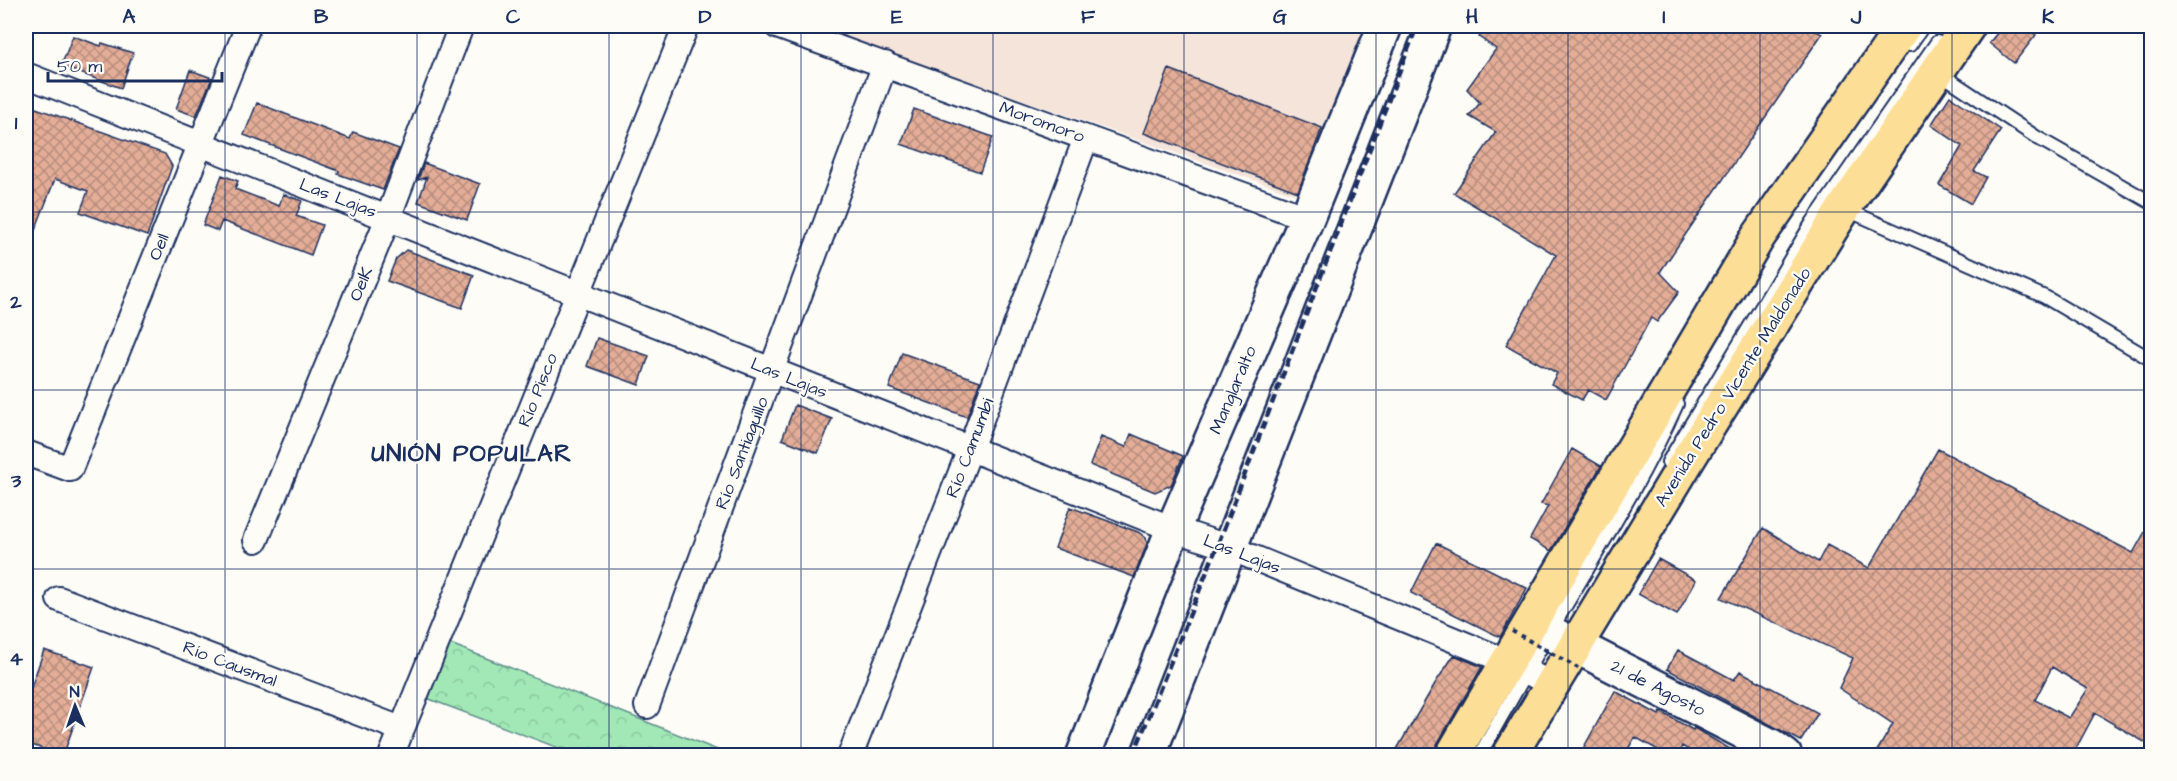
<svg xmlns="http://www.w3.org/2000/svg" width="2177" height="781" font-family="'Architects Daughter',sans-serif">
	<defs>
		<pattern id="park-crowns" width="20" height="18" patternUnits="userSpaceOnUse" patternTransform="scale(1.5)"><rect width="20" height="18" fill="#a1e8b6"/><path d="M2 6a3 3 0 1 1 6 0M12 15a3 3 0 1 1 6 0" fill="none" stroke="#8ac79f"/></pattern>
		<pattern id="building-cross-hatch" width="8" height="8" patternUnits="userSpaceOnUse" patternTransform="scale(1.5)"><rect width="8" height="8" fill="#e3ad97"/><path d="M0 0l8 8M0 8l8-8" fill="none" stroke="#b78d7e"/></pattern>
	</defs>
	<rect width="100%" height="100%" fill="#fdfcf7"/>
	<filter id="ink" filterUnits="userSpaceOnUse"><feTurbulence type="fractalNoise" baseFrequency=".0167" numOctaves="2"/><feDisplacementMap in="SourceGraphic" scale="12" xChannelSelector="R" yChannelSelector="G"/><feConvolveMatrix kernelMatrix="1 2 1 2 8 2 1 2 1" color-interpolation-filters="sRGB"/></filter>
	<g filter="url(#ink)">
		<path fill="#f5e4da" d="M 819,26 L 1374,26 L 1305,198 L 937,70 Z"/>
		<path fill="url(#park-crowns)" stroke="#5e8c8a" stroke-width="1.5" d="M 438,639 L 730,755 L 577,755 L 416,694 Z"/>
		<path fill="url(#building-cross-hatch)" stroke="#1b2f5e" stroke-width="1.5" fill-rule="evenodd" d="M 1487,26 L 1806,26 L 1822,34 L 1660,272 L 1679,292 L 1657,322 L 1651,318 L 1606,400 L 1588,390 L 1582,400 L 1551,384 L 1557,373 L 1506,345 L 1556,255 L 1454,193 L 1496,132 L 1469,116 L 1480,103 L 1467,89 L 1496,49 L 1479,37 Z
			M 2003,26 L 2023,26 L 2036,35 L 2014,63 L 1989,43 Z
			M 73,36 L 101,46 L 102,43 L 133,53 L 121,88 L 61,66 Z
			M 1169,69 L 1322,128 L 1298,192 L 1144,133 Z
			M 190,70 L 212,78 L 196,116 L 176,109 Z
			M 1950,96 L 2001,130 L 1974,171 L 1986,177 L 1971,204 L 1939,185 L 1962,146 L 1931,125 Z
			M 257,103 L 350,139 L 353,132 L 399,149 L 383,190 L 338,174 L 339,171 L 244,135 Z
			M 33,107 L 165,154 L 172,166 L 147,236 L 80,212 L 88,191 L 55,179 L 27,251 L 26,250 L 26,129 Z
			M 914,109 L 993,137 L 980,172 L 901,144 Z
			M 424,163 L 480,184 L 467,220 L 418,202 L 427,177 L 418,180 Z
			M 222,175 L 238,181 L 235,189 L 279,206 L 283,194 L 302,201 L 296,216 L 322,225 L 311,255 L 222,221 L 218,231 L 203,225 Z
			M 406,250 L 474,275 L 462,308 L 387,281 L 396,259 Z
			M 597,338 L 649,356 L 639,385 L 587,366 Z
			M 902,353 L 980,381 L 967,417 L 889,388 Z
			M 795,405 L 832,419 L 818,453 L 782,439 Z
			M 1131,434 L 1183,456 L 1171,485 L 1155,492 L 1090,465 L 1101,437 L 1126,447 Z
			M 1572,449 L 1601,466 L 1551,551 L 1530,539 L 1548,506 L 1541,504 Z
			M 1938,449 L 2133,553 L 2151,521 L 2151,746 L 2095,713 L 2072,756 L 1874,756 L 1893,724 L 1839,688 L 1853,658 L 1721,598 L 1763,528 L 1818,562 L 1827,545 L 1869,568 ZM 2052,667 L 2088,689 L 2069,718 L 2035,700 Z
			M 1070,507 L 1138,532 L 1146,538 L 1147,544 L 1134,577 L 1055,548 Z
			M 1436,543 L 1527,588 L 1500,637 L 1411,593 Z
			M 1658,559 L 1696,580 L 1677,615 L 1638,594 Z
			M 44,650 L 94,667 L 63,756 L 26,743 L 26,702 Z
			M 1678,650 L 1734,680 L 1740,671 L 1818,713 L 1801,741 L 1667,669 Z
			M 1454,655 L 1482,667 L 1436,746 L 1433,756 L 1393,756 L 1436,682 Z
			M 1615,691 L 1659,715 L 1661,712 L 1693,730 L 1694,728 L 1742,756 L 1699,756 L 1682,746 L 1677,756 L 1669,756 L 1635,737 L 1624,756 L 1579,756 Z"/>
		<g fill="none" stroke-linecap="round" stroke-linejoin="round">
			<g stroke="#1b2f5e" stroke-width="16">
				<path id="lane" d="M 1910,45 L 1923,26
					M 1938,72 L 2036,137 L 2152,203
					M 1845,209 L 2045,297 L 2152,360
					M 1668,462 L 1812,223 L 1937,42
					M 1479,756 C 1503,714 1526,673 1550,632 C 1594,557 1641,484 1677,404"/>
			</g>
			<g stroke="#1b2f5e" stroke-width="28">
				<path id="street" d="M 777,26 L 1307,218
					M 26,75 L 1173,529 L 1230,548 L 1508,662 L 1551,684
					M 26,453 L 70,469 L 248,26
					M 256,540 L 388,218 L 461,26
					M 59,599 L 401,729
					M 647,706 L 885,64
					M 391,756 L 686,26
					M 850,756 L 970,449 L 1086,138"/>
			</g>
			<g stroke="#1b2f5e" stroke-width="38">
				<path id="secondary" d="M 1531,623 L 1771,746 L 1785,756
					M 1083,756 L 1173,529 L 1307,218 L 1385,26
					M 1148,756 L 1434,26"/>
			</g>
			<g stroke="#1b2f5e" stroke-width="38">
				<path id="primary" d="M 1452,756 L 1758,237 L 1904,26
					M 1509,756 L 1690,456 L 1844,208 L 1968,26"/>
			</g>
			<use href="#lane" stroke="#fdfcf7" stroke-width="12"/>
			<use href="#street" stroke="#fdfcf7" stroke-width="24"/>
			<use href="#secondary" stroke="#fdfcf7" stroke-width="33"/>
			<use href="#primary" stroke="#fdde96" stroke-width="33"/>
			<path stroke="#1b2f5e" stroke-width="4.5" stroke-dasharray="9 4.5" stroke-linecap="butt" d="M 1133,756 L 1218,544 L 1417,26"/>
			<path stroke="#1b2f5e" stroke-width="4" stroke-dasharray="4.5 4.5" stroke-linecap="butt" d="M 1512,631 L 1578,668"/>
		</g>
	</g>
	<path fill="none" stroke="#1b2f5e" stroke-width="1.5" stroke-opacity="0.55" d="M 225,26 L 225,756M 417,26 L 417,756M 609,26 L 609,756M 801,26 L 801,756M 993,26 L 993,756M 1184,26 L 1184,756M 1376,26 L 1376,756M 1568,26 L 1568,756M 1760,26 L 1760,756M 1952,26 L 1952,756M 26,212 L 2152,212M 26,390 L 2152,390M 26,569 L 2152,569"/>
	<g text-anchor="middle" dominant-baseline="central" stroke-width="4.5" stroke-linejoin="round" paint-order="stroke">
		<g font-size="18" fill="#1b2f5e" stroke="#fdfcf7">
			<text transform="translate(1042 122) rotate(20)">Moromoro</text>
			<text transform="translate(338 198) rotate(21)">Las Lajas</text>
			<text transform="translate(159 247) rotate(-68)">Oe1l</text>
			<text transform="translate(361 284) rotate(-68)">Oe1K</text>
			<text transform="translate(789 378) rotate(22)">Las Lajas</text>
			<text transform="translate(1733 387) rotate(-58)">Avenida Pedro Vicente Maldonado</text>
			<text transform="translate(538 390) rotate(-68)">Río Pisco</text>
			<text transform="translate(1233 390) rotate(-67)">Manglaralto</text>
			<text transform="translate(970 448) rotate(-69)">Río Camumbi</text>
			<text transform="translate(742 453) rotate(-69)">Río Santiaguillo</text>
			<text transform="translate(1242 554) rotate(21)">Las Lajas</text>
			<text transform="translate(230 664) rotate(21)">Río Causmal</text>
			<text transform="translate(1658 688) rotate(27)">21 de Agosto</text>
		</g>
		<g font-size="24" font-weight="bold" letter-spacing="1.5" fill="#1b2f5e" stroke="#fdfcf7">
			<text x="472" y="454">UNIÓN POPULAR</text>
		</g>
	</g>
	<rect width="2177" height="781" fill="none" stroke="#fdfcf7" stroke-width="66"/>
	<g transform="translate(75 706) rotate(358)" stroke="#fdfcf7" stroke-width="4.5" paint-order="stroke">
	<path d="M0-4.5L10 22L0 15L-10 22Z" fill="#1b2f5e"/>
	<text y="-9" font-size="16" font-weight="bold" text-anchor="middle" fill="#1b2f5e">N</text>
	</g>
	<path d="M48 72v9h174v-9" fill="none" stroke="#1b2f5e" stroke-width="3"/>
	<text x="57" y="72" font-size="18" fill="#1b2f5e" stroke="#fdfcf7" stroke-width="4.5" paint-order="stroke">50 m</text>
	<rect x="33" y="33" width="2111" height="715" fill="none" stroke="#1b2f5e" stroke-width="2"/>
	<g font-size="20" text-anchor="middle" font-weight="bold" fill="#1b2f5e">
		<text x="129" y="23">A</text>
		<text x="321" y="23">B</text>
		<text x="513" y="23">C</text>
		<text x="705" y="23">D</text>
		<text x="897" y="23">E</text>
		<text x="1088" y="23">F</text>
		<text x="1280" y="23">G</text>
		<text x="1472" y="23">H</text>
		<text x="1664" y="23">I</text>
		<text x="1856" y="23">J</text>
		<text x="2048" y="23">K</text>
		<text x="16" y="129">1</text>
		<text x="16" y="308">2</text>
		<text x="16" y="487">3</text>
		<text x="16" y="665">4</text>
	</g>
</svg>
